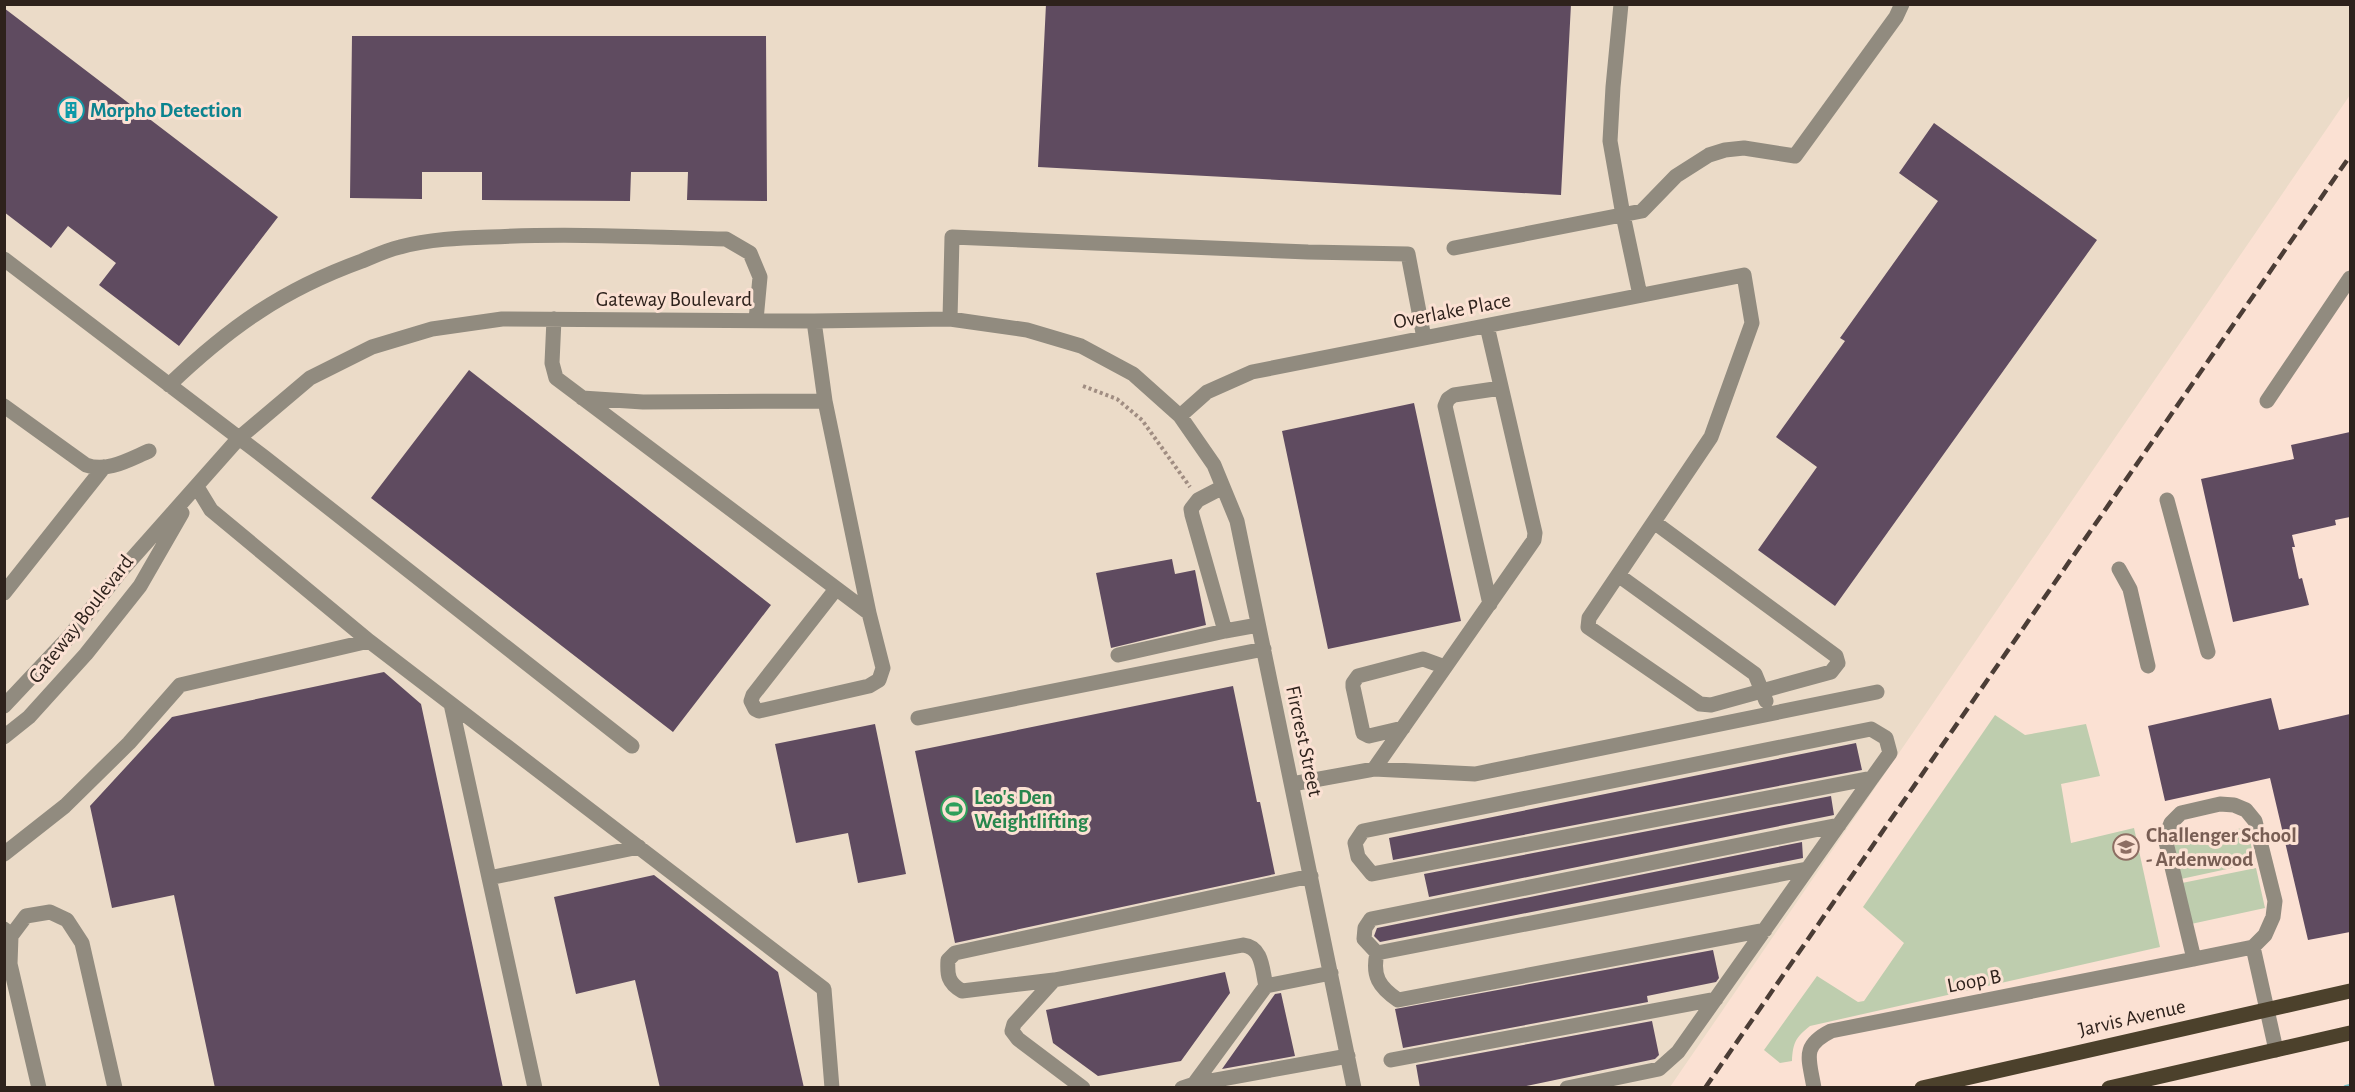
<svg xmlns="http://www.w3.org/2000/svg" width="2355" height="1092" font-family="'Alegreya Sans',sans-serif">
	<rect width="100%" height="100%" fill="#fbe1d3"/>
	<path fill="#ebdbc8" d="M 5,5 L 2350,5 L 2350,95 L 1670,1087 L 5,1088 Z"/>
	<path fill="#becdae" d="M 1995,715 L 2025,735 L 2086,724 L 2100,776 L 2061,784 L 2071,843 L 2134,828 L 2160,947 L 1810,1026 C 1796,1037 1793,1042 1792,1061 L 1780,1063 L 1764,1050 L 1817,976 L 1858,1002 L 1864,1001 L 1904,943 L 1863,907 Z
		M 2247,827 L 2255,863 L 2181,879 L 2174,843 Z
		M 2256,868 L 2265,908 L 2191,924 L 2182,883 Z"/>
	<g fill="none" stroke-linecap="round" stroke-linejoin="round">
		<path stroke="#6bb8bd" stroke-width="6" d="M 2346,1088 L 2350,1087"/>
	</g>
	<path fill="#5f4b60" d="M 1046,4 L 1571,4 L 1561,195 L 1038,167 Z
		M 4,8 L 278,217 L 179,346 L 99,285 L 116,263 L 68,226 L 51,248 L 4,212 Z
		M 352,36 L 766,36 L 767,201 L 687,200 L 688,172 L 631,172 L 630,201 L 482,200 L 482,172 L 422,172 L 422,199 L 350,198 Z
		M 1934,123 L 2097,240 L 1835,606 L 1758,550 L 1817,467 L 1776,437 L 1845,341 L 1840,338 L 1938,201 L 1899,173 Z
		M 469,370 L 771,605 L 673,732 L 371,498 Z
		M 1414,403 L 1461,621 L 1328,649 L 1282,431 Z
		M 2350,432 L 2350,517 L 2335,520 L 2336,525 L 2292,535 L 2295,547 L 2292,547 L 2299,579 L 2302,578 L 2309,605 L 2233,622 L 2201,479 L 2294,459 L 2291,445 Z
		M 1172,559 L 1175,574 L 1195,570 L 1206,625 L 1111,648 L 1096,573 Z
		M 384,672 L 421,704 L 503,1088 L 215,1088 L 174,895 L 112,908 L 90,806 L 172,717 Z
		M 1233,686 L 1257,802 L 1260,802 L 1275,874 L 955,943 L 915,751 Z
		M 2271,698 L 2279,730 L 2350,714 L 2350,932 L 2308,940 L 2270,778 L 2165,801 L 2148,726 Z
		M 875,724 L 906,874 L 858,883 L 848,833 L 796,843 L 775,744 Z
		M 1856,743 L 1862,770 L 1393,860 L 1389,838 Z
		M 1831,796 L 1834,815 L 1429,897 L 1424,874 Z
		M 1802,842 L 1803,858 L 1380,942 L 1374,936 L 1377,928 Z
		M 654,875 L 778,972 L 804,1088 L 660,1088 L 635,980 L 576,994 L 554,897 Z
		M 1713,950 L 1719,978 L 1716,982 L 1647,996 L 1648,1002 L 1403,1048 L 1395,1009 Z
		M 1225,972 L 1230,993 L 1181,1061 L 1098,1076 L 1053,1043 L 1046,1010 Z
		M 1281,993 L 1295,1056 L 1222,1069 L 1275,994 Z
		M 1652,1021 L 1659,1055 L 1655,1059 L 1517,1088 L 1420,1088 L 1416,1065 Z"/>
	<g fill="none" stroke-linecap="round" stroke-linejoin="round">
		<path stroke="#a08d82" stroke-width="4" stroke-dasharray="3 3" stroke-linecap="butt" d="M 1083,386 L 1117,399 L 1142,420 L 1190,487"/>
		<path stroke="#918b7f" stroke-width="15" d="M 1621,4 L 1613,87 L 1610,141 L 1623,215 L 1640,295
			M 1454,248 L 1642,211 L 1676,176 L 1709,155 L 1725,150 L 1744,148 L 1795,156 L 1896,17 L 1902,4
			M 4,259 L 264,457 L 632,746
			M 554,319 L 552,363 L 556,378 L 869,613 L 883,668 L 879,680 L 869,686 L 759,711 L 755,709 L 751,701 L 753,695 L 836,589
			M 950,319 L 952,237 L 1308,252 L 1408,254 L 1424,338
			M 814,321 L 825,401
			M 169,385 C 230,327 282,290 362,261 C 374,256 387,250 400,247 C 429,239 460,238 490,237 C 569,233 647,237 726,239 L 750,253 L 760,277 L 756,320
			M 582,398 L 643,402 L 825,401 L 869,613
			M 2267,401 L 2350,278
			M 4,406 L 86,465 C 107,473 130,459 149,451
			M 1180,416 L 1207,392 L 1252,372 L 1744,275 L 1752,323 L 1711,437 L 1589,618 L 1588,627 L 1700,704 L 1711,705 L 1831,672 L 1838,663 L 1836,656 L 1654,522
			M 197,487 L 211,510 L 369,641
			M 1223,487 L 1198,500 L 1191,509 L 1192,515 L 1225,631 L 1258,625
			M 2167,500 L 2208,652
			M 2119,569 L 2130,589 L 2148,666
			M 1618,575 L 1755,674 L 1766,701
			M 4,593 L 104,467
			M 1490,604 L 1445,406 L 1448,399 L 1454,395 L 1501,388
			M 1118,655 L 1225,631
			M 451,704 L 535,1088
			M 4,706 L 68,638 L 121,571 L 239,438 L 310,378 L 372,347 L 432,329 L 502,319 L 814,321 L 950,319 L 1027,330 L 1081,346 L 1133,374 L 1180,416 L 1214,465 L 1237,521 L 1354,1088
			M 918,718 L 1264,649
			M 1403,728 L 1369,736 L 1363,733 L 1353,687 L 1353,683 L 1358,676 L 1423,659 L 1445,667
			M 4,737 L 29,717 L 86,654 L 140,586 L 182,513
			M 1374,769 L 1534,540 L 1535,533 L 1487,326
			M 1292,784 L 1374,769 L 1475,774 L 1877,692
			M 4,854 L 65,806 L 129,743 L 180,685 L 369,641 L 824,989 L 832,1088
			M 1807,869 L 1377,953 L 1364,939 L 1365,928 L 1371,919 L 1839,825
			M 489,878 L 639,847
			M 4,929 L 11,936 L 10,964 L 39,1088
			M 11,936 L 26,916 L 50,912 L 67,920 L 82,943 L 115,1088
			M 2253,947 L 2276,1050
			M 1377,953 C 1372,976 1379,987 1398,1000 L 1765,930
			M 1054,980 L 962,991 C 948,983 947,975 948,960 L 955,953 L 1311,876
			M 1391,1060 L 1716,999
			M 1194,1084 L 1348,1056
			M 1083,1088 L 1018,1039 L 1012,1031 L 1014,1024 L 1054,980 L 1243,945 C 1263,947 1262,970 1266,986
			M 1182,1088 L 1194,1084 L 1266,986 L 1331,973
			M 1567,1088 L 1659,1069 L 1678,1052 L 1872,778 L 1890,753 L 1886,738 L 1871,729 L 1363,831 L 1355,843 L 1358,857 L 1372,874 L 1872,778
			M 1814,1088 C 1809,1058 1801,1046 1831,1031 L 2194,959 L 2253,947 L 2265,935 L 2273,917 L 2275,901 L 2255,821 L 2246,810 L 2234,805 L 2220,804 L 2181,813 L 2171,823 L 2165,838 L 2194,959"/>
		<path stroke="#4c412c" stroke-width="15" d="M 1922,1088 L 2350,991
			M 2109,1088 L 2350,1033"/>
		<path stroke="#4b3d36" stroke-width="4.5" stroke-dasharray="12 6" stroke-linecap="butt" d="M 1705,1088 L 2350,156"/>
	</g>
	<defs>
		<g id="building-ring" transform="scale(1.35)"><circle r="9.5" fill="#fbe1d3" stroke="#0f9aa8" stroke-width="1.5"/><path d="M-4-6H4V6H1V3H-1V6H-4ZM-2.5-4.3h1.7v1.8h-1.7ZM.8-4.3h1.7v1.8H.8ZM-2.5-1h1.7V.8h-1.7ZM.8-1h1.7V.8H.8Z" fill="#0f9aa8"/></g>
		<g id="stadium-ring" transform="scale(1.35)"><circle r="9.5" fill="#fbe1d3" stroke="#2e9e5b" stroke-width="1.5"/><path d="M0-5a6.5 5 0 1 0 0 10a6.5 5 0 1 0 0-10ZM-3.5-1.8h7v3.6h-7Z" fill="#2e9e5b"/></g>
		<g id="school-ring" transform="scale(1.35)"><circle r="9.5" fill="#fbe1d3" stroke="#8d6e63" stroke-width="1.5"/><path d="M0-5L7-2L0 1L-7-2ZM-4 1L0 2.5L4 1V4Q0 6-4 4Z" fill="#8d6e63"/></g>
	</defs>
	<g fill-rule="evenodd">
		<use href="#building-ring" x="71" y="110"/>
		<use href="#stadium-ring" x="954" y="809"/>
		<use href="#school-ring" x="2126" y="847"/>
	</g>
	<g text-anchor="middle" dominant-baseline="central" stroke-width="6" stroke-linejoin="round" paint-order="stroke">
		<g font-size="21" font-weight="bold" fill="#0d838f" stroke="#fbe1d3" text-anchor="start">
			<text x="90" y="110">Morpho Detection</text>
		</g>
		<g font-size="21" fill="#2e221c" stroke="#fbe1d3">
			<text x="674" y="299">Gateway Boulevard</text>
			<text transform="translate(1452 311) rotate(-11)">Overlake Place</text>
			<text transform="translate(81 619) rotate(-52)">Gateway Boulevard</text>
			<text transform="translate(1304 741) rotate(78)">Fircrest Street</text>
			<text transform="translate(1974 981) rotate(-11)">Loop B</text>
			<text transform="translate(2132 1018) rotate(-13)">Jarvis Avenue</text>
		</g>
		<g font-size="21" font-weight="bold" fill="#27864d" stroke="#fbe1d3" text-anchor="start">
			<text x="974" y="797">Leo's Den<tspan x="974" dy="24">Weightlifting</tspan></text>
		</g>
		<g font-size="21" font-weight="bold" fill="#785e54" stroke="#fbe1d3" text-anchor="start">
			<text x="2146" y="835">Challenger School<tspan x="2146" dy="24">- Ardenwood</tspan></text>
		</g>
	</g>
	<rect width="2355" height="1092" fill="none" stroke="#2e221c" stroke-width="12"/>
</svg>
